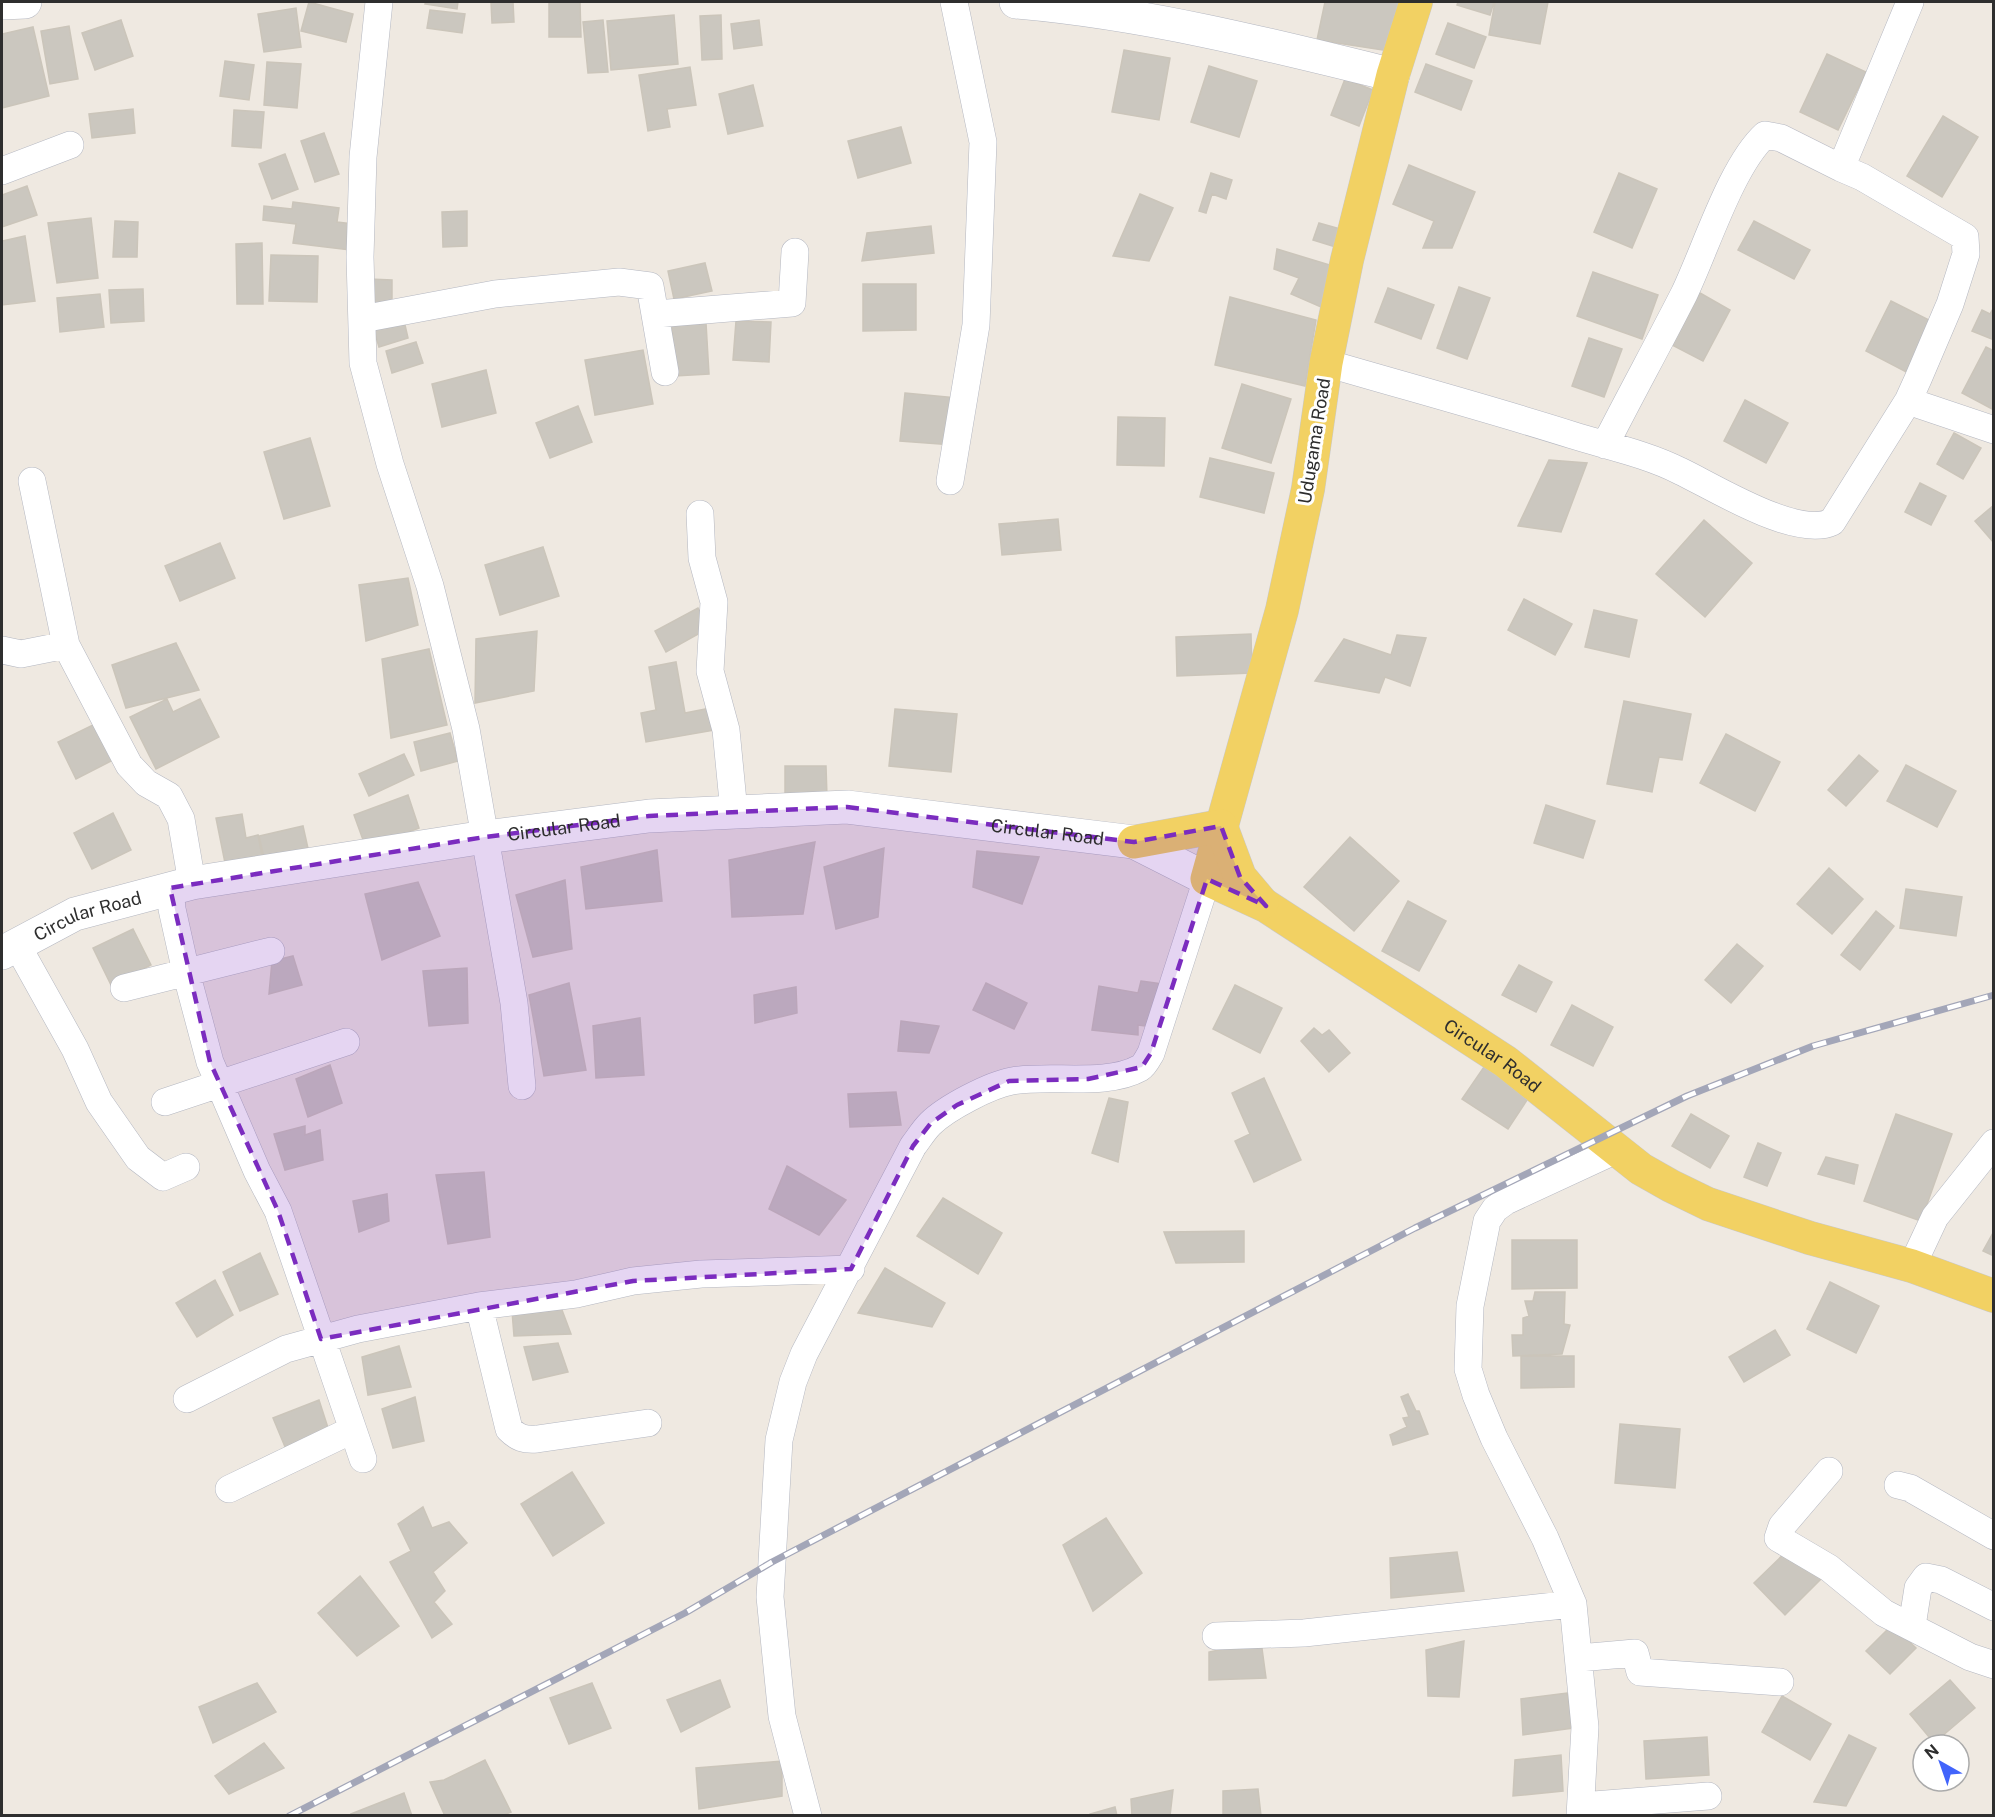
<svg xmlns="http://www.w3.org/2000/svg" width="1995" height="1817" font-family="'Public Sans',sans-serif">
	<rect width="100%" height="100%" fill="#efe9e1"/>
	<path fill="#cbc7bf" stroke="#cbc5ba" stroke-width="1.5" d="M 309,2 L 353,14 L 346,42 L 301,31 Z
		M 426,2 L 458,2 L 457,9 L 425,4 Z
		M 491,2 L 513,2 L 514,22 L 492,23 Z
		M 549,2 L 580,2 L 581,37 L 549,37 Z
		M 1325,2 L 1401,2 L 1389,51 L 1317,40 Z
		M 1458,2 L 1494,2 L 1490,15 L 1457,5 Z
		M 1495,2 L 1548,2 L 1540,44 L 1489,35 Z
		M 296,8 L 301,47 L 264,52 L 258,14 Z
		M 430,10 L 465,14 L 462,33 L 427,28 Z
		M 674,15 L 678,64 L 611,70 L 607,21 Z
		M 721,15 L 722,59 L 702,60 L 700,16 Z
		M 121,20 L 133,56 L 95,70 L 82,33 Z
		M 603,20 L 608,72 L 588,73 L 583,22 Z
		M 759,20 L 762,45 L 734,49 L 731,24 Z
		M 1448,23 L 1486,37 L 1474,68 L 1436,54 Z
		M 69,26 L 78,79 L 50,84 L 41,31 Z
		M 33,27 L 49,96 L 2,108 L 2,34 Z
		M 1124,50 L 1170,58 L 1159,120 L 1112,112 Z
		M 1827,54 L 1866,72 L 1838,130 L 1800,112 Z
		M 225,61 L 254,65 L 249,100 L 220,96 Z
		M 267,62 L 301,64 L 297,108 L 264,105 Z
		M 1426,64 L 1472,81 L 1461,110 L 1415,92 Z
		M 1209,66 L 1257,81 L 1239,137 L 1191,122 Z
		M 690,67 L 696,105 L 667,109 L 670,127 L 648,131 L 639,75 Z
		M 1345,79 L 1373,90 L 1359,126 L 1331,115 Z
		M 753,85 L 763,126 L 728,134 L 719,94 Z
		M 133,109 L 135,133 L 92,138 L 89,114 Z
		M 234,110 L 264,112 L 261,148 L 232,146 Z
		M 1943,116 L 1978,137 L 1942,197 L 1907,176 Z
		M 901,127 L 911,163 L 858,178 L 848,141 Z
		M 324,133 L 339,174 L 315,182 L 301,141 Z
		M 285,154 L 298,189 L 272,199 L 259,164 Z
		M 1409,165 L 1475,192 L 1452,248 L 1423,248 L 1434,221 L 1393,204 Z
		M 1211,173 L 1232,180 L 1226,199 L 1212,194 L 1206,213 L 1199,211 Z
		M 1619,173 L 1657,189 L 1632,248 L 1594,232 Z
		M 27,186 L 37,215 L 2,227 L 2,195 Z
		M 1140,194 L 1173,208 L 1149,261 L 1113,256 Z
		M 293,202 L 339,208 L 337,222 L 353,224 L 350,250 L 293,243 L 296,224 L 263,220 L 264,206 L 292,209 Z
		M 467,211 L 467,246 L 443,247 L 442,212 Z
		M 91,218 L 98,278 L 57,283 L 48,223 Z
		M 115,221 L 138,222 L 137,257 L 113,257 Z
		M 1754,221 L 1810,250 L 1794,279 L 1738,250 Z
		M 1319,223 L 1344,230 L 1339,248 L 1313,240 Z
		M 931,226 L 934,253 L 862,261 L 867,233 Z
		M 25,236 L 35,301 L 2,305 L 2,241 Z
		M 262,243 L 263,304 L 237,304 L 236,244 Z
		M 1277,249 L 1333,266 L 1321,307 L 1291,294 L 1299,278 L 1274,269 Z
		M 271,255 L 318,256 L 317,302 L 269,301 Z
		M 705,263 L 712,291 L 674,299 L 668,271 Z
		M 1593,272 L 1658,295 L 1642,339 L 1577,316 Z
		M 369,279 L 392,280 L 392,312 L 368,311 Z
		M 863,284 L 916,284 L 916,330 L 863,331 Z
		M 1459,287 L 1490,298 L 1467,359 L 1437,348 Z
		M 1388,288 L 1434,305 L 1421,339 L 1375,322 Z
		M 143,289 L 144,321 L 111,323 L 109,290 Z
		M 1700,293 L 1730,310 L 1703,361 L 1672,345 Z
		M 100,294 L 104,327 L 60,332 L 57,298 Z
		M 1230,297 L 1316,320 L 1305,386 L 1215,365 Z
		M 1891,301 L 1939,325 L 1914,376 L 1866,351 Z
		M 1994,307 L 1994,340 L 1972,331 L 1982,310 L 1990,314 Z
		M 736,321 L 771,322 L 769,362 L 733,360 Z
		M 372,323 L 405,325 L 408,338 L 379,347 Z
		M 706,323 L 709,374 L 675,376 L 672,325 Z
		M 1589,338 L 1622,349 L 1604,397 L 1572,386 Z
		M 416,342 L 423,363 L 392,373 L 386,351 Z
		M 1986,347 L 1994,351 L 1994,410 L 1962,393 Z
		M 643,350 L 653,404 L 595,415 L 585,360 Z
		M 486,370 L 496,413 L 442,427 L 432,384 Z
		M 1242,384 L 1291,399 L 1271,463 L 1222,448 Z
		M 905,393 L 957,398 L 953,445 L 900,441 Z
		M 1745,400 L 1788,423 L 1766,463 L 1724,441 Z
		M 578,406 L 592,442 L 550,458 L 536,423 Z
		M 1118,417 L 1165,418 L 1164,466 L 1117,465 Z
		M 1954,433 L 1981,448 L 1963,479 L 1937,464 Z
		M 310,438 L 330,506 L 284,519 L 264,452 Z
		M 1210,458 L 1274,473 L 1264,513 L 1200,497 Z
		M 1549,460 L 1587,463 L 1561,532 L 1518,526 Z
		M 1920,483 L 1946,496 L 1931,525 L 1905,512 Z
		M 1994,505 L 1994,543 L 1975,521 Z
		M 1058,519 L 1061,550 L 1002,555 L 999,524 Z
		M 1704,520 L 1752,563 L 1705,617 L 1656,574 Z
		M 220,543 L 235,578 L 180,601 L 165,566 Z
		M 543,547 L 559,596 L 500,615 L 485,565 Z
		M 408,578 L 418,625 L 366,641 L 359,585 Z
		M 1524,599 L 1572,624 L 1555,655 L 1508,630 Z
		M 698,608 L 709,628 L 666,652 L 655,631 Z
		M 1594,610 L 1637,620 L 1629,657 L 1585,647 Z
		M 537,631 L 534,691 L 475,703 L 476,639 Z
		M 1251,634 L 1252,673 L 1177,676 L 1176,637 Z
		M 1397,635 L 1426,638 L 1410,686 L 1385,677 L 1379,693 L 1315,681 L 1344,639 L 1391,655 Z
		M 176,643 L 199,690 L 126,708 L 112,665 Z
		M 429,649 L 447,725 L 391,738 L 382,659 Z
		M 676,662 L 685,713 L 711,708 L 715,730 L 646,742 L 641,713 L 656,710 L 649,667 Z
		M 167,699 L 173,712 L 200,699 L 219,737 L 156,769 L 130,717 Z
		M 1624,701 L 1691,714 L 1682,760 L 1659,757 L 1652,792 L 1607,784 Z
		M 895,709 L 957,714 L 951,772 L 889,766 Z
		M 97,723 L 115,759 L 76,779 L 58,742 Z
		M 450,733 L 458,761 L 421,771 L 414,742 Z
		M 1726,734 L 1780,762 L 1755,811 L 1700,783 Z
		M 404,754 L 414,775 L 369,796 L 359,774 Z
		M 1859,755 L 1878,771 L 1846,806 L 1828,790 Z
		M 1906,765 L 1956,791 L 1937,827 L 1887,801 Z
		M 785,766 L 826,766 L 827,797 L 785,797 Z
		M 408,795 L 419,828 L 366,848 L 354,815 Z
		M 1546,805 L 1595,821 L 1583,858 L 1534,843 Z
		M 113,813 L 131,850 L 92,869 L 74,833 Z
		M 242,814 L 246,838 L 258,835 L 263,861 L 226,868 L 216,818 Z
		M 303,826 L 309,853 L 265,862 L 259,836 Z
		M 1350,837 L 1399,881 L 1354,931 L 1304,887 Z
		M 815,842 L 803,914 L 732,917 L 729,860 Z
		M 884,848 L 878,917 L 836,929 L 824,867 Z
		M 657,850 L 662,901 L 586,909 L 581,867 Z
		M 977,851 L 1039,857 L 1022,904 L 973,887 Z
		M 1829,868 L 1863,899 L 1832,934 L 1797,904 Z
		M 565,880 L 572,949 L 533,957 L 516,895 Z
		M 418,882 L 440,936 L 382,960 L 365,894 Z
		M 1906,889 L 1962,897 L 1956,936 L 1900,928 Z
		M 1408,901 L 1446,921 L 1419,971 L 1382,951 Z
		M 1876,911 L 1894,926 L 1860,970 L 1841,955 Z
		M 133,929 L 151,965 L 111,985 L 93,948 Z
		M 1737,944 L 1763,966 L 1731,1003 L 1705,980 Z
		M 293,956 L 302,985 L 269,994 L 272,961 Z
		M 1519,965 L 1552,982 L 1536,1012 L 1502,995 Z
		M 467,968 L 468,1023 L 429,1026 L 423,971 Z
		M 1141,981 L 1162,984 L 1153,1027 L 1138,1025 L 1138,1035 L 1092,1030 L 1099,986 L 1138,993 Z
		M 569,983 L 586,1070 L 544,1076 L 529,995 Z
		M 986,983 L 1027,1003 L 1014,1029 L 973,1010 Z
		M 1235,985 L 1282,1008 L 1260,1053 L 1213,1029 Z
		M 796,987 L 797,1013 L 755,1023 L 754,995 Z
		M 1572,1005 L 1613,1027 L 1593,1066 L 1551,1045 Z
		M 640,1018 L 644,1075 L 596,1078 L 593,1026 Z
		M 901,1021 L 939,1026 L 929,1053 L 898,1051 Z
		M 1314,1028 L 1322,1035 L 1329,1030 L 1350,1053 L 1329,1072 L 1301,1041 Z
		M 1486,1064 L 1529,1097 L 1508,1129 L 1462,1099 Z
		M 330,1065 L 342,1103 L 308,1117 L 296,1079 Z
		M 1264,1078 L 1301,1160 L 1254,1182 L 1235,1141 L 1250,1134 L 1232,1093 Z
		M 896,1092 L 901,1125 L 850,1127 L 848,1094 Z
		M 1109,1098 L 1128,1102 L 1118,1162 L 1092,1153 Z
		M 1691,1114 L 1729,1136 L 1710,1168 L 1672,1146 Z
		M 1896,1114 L 1952,1134 L 1921,1221 L 1864,1201 Z
		M 305,1126 L 305,1135 L 320,1130 L 323,1160 L 285,1170 L 274,1134 Z
		M 1758,1143 L 1781,1153 L 1767,1186 L 1744,1177 Z
		M 1826,1157 L 1858,1165 L 1854,1184 L 1818,1174 Z
		M 787,1166 L 846,1200 L 819,1235 L 769,1209 Z
		M 484,1172 L 490,1237 L 448,1244 L 436,1175 Z
		M 387,1194 L 389,1221 L 359,1232 L 353,1201 Z
		M 943,1198 L 1002,1233 L 978,1274 L 917,1236 Z
		M 1244,1231 L 1244,1262 L 1176,1263 L 1164,1232 Z
		M 1994,1231 L 1994,1256 L 1983,1251 Z
		M 1512,1240 L 1577,1240 L 1577,1288 L 1512,1289 Z
		M 260,1253 L 278,1294 L 240,1311 L 223,1272 Z
		M 885,1268 L 945,1303 L 932,1327 L 858,1313 Z
		M 215,1280 L 233,1315 L 197,1337 L 176,1303 Z
		M 1830,1282 L 1879,1306 L 1856,1353 L 1807,1329 Z
		M 1535,1292 L 1565,1292 L 1564,1324 L 1570,1325 L 1562,1354 L 1513,1356 L 1512,1335 L 1523,1335 L 1523,1318 L 1529,1316 L 1525,1301 L 1533,1301 Z
		M 559,1302 L 571,1334 L 514,1336 L 512,1311 Z
		M 1775,1330 L 1790,1355 L 1744,1382 L 1729,1357 Z
		M 558,1343 L 568,1372 L 533,1380 L 524,1347 Z
		M 399,1346 L 411,1387 L 368,1395 L 362,1357 Z
		M 1521,1356 L 1574,1356 L 1574,1387 L 1521,1388 Z
		M 1408,1394 L 1416,1411 L 1419,1411 L 1428,1434 L 1393,1445 L 1390,1435 L 1407,1427 L 1403,1418 L 1409,1417 L 1401,1397 Z
		M 415,1397 L 424,1441 L 393,1448 L 382,1409 Z
		M 319,1400 L 329,1431 L 288,1454 L 273,1418 Z
		M 1620,1424 L 1680,1429 L 1675,1488 L 1615,1483 Z
		M 572,1472 L 604,1523 L 553,1556 L 521,1504 Z
		M 423,1507 L 432,1528 L 449,1522 L 467,1543 L 433,1572 L 445,1591 L 434,1602 L 452,1624 L 432,1638 L 390,1562 L 411,1551 L 398,1524 Z
		M 1106,1518 L 1142,1573 L 1093,1611 L 1063,1545 Z
		M 1790,1548 L 1821,1579 L 1785,1615 L 1754,1583 Z
		M 1457,1552 L 1464,1591 L 1391,1598 L 1390,1558 Z
		M 360,1576 L 399,1626 L 357,1656 L 318,1613 Z
		M 1892,1625 L 1916,1648 L 1890,1674 L 1866,1651 Z
		M 1261,1641 L 1266,1678 L 1209,1680 L 1209,1652 Z
		M 1464,1641 L 1459,1697 L 1428,1696 L 1426,1650 Z
		M 720,1680 L 730,1707 L 681,1732 L 667,1700 Z
		M 1950,1680 L 1975,1708 L 1934,1743 L 1910,1714 Z
		M 257,1683 L 276,1712 L 213,1743 L 199,1707 Z
		M 592,1683 L 611,1728 L 569,1744 L 550,1698 Z
		M 1567,1693 L 1573,1728 L 1523,1735 L 1521,1699 Z
		M 1782,1696 L 1831,1724 L 1810,1760 L 1762,1732 Z
		M 1849,1735 L 1876,1748 L 1846,1806 L 1814,1802 Z
		M 1707,1737 L 1709,1775 L 1646,1779 L 1644,1741 Z
		M 264,1743 L 284,1768 L 229,1794 L 215,1776 Z
		M 1561,1755 L 1563,1791 L 1513,1796 L 1515,1760 Z
		M 485,1760 L 511,1812 L 501,1816 L 445,1816 L 430,1782 L 444,1780 Z
		M 782,1761 L 782,1796 L 699,1809 L 696,1768 Z
		M 1258,1789 L 1261,1816 L 1223,1816 L 1223,1791 Z
		M 1173,1790 L 1170,1816 L 1132,1816 L 1131,1799 Z
		M 404,1793 L 412,1816 L 352,1816 L 351,1814 Z
		M 1115,1807 L 1117,1816 L 1090,1816 L 1090,1814 Z"/>
	<g fill="none" stroke-linecap="round" stroke-linejoin="round">
		<g stroke="#b4b7c1" stroke-width="28">
			<path id="minor" d="M 379,2 L 363,157 L 360,257 L 363,363 L 390,464 L 430,586 L 466,729 L 514,1003 L 522,1086
				M 2,171 L 70,145
				M 656,314 L 792,303 L 795,252
				M 362,319 L 495,294 L 619,282 L 650,286 L 665,372
				M 1326,363 C 1408,387 1490,409 1572,435 C 1607,446 1647,454 1680,471 C 1714,487 1796,539 1832,522 L 1908,401 L 1918,379 L 1950,304 L 1966,254 L 1965,237 L 1862,177 L 1841,168
				M 1908,401 L 1994,430
				M 1605,445 C 1631,394 1658,345 1684,294 C 1705,251 1731,166 1765,135 L 1781,138 L 1841,168 L 1910,2
				M 32,481 L 66,645 L 129,765 L 146,783 L 169,796 L 181,819 L 192,883
				M 950,481 L 976,325 L 983,142 L 954,2
				M 700,514 L 702,558 L 714,602 L 710,671 L 726,730 L 734,812
				M 2,650 L 21,654 L 66,645
				M 170,888 L 172,909 L 186,972 L 210,1062 L 257,1171 L 278,1211 L 363,1459
				M 17,945 L 75,1049 L 99,1102 L 138,1158 L 163,1177 L 186,1167
				M 124,988 L 271,951
				M 165,1102 L 346,1042
				M 1912,1266 L 1935,1217 L 1994,1143
				M 479,1306 L 509,1429 C 518,1438 524,1440 537,1439 L 648,1423
				M 187,1399 L 286,1349 L 358,1329 L 479,1306 L 576,1294 L 633,1281 L 701,1274 L 851,1269
				M 1829,1471 L 1782,1526 L 1778,1538 L 1829,1568 L 1884,1613 L 1970,1657 L 1994,1665
				M 1898,1485 L 1910,1488 L 1994,1536
				M 229,1489 L 352,1430 L 343,1435
				M 1912,1626 L 1918,1588 L 1926,1577 L 1941,1580 L 1994,1607
				M 1216,1636 L 1304,1633 L 1573,1604
				M 1579,1658 L 1635,1653 L 1640,1672 L 1780,1682
				M 1581,1806 L 1708,1796
				M 808,1816 L 782,1716 L 770,1597 L 779,1440 L 793,1382 L 804,1354 L 913,1146 C 919,1138 924,1130 930,1124 C 946,1108 990,1085 1012,1081 C 1050,1074 1106,1087 1140,1068 C 1145,1065 1148,1058 1151,1053 L 1207,879
				M 1580,1816 L 1585,1727 L 1573,1604 L 1545,1538 L 1494,1438 L 1476,1395 L 1468,1369 L 1470,1306 L 1487,1221 L 1495,1209 L 1506,1201 L 1616,1150"/>
		</g>
		<g stroke="#b4b7c1" stroke-width="34">
			<path id="tertiary" d="M 1016,2 C 1144,13 1268,44 1393,75
				M 2,3 L 25,2"/>
		</g>
		<g stroke="#b4b7c1" stroke-width="34">
			<g id="secondary">
				<path id="s1" d="M 2,953 L 75,914 L 192,883 L 485,837 L 649,816 L 847,807 L 1134,842 L 1207,879"/>
			</g>
		</g>
		<g stroke="#c9c9c9" stroke-width="34">
			<g id="primary">
				<path id="s2" d="M 1416,2 L 1393,75 L 1347,260 L 1326,363 L 1308,489 L 1282,610 L 1207,879 L 1266,906 L 1506,1062 L 1641,1169 L 1671,1186 L 1708,1204 L 1810,1238 L 1912,1266 L 1994,1296"/>
				<path d="M 1134,842 L 1221,826 L 1240,877 L 1262,903"/>
			</g>
		</g>
		<use href="#minor" stroke="#fff" stroke-width="27"/>
		<use href="#tertiary" stroke="#fff" stroke-width="33"/>
		<use href="#secondary" stroke="#fff" stroke-width="33"/>
		<use href="#primary" stroke="#f2d163" stroke-width="33"/>
		<g stroke="#a3a6b8" stroke-width="7">
			<path id="rail" d="M 289,1816 L 685,1613 L 772,1562 L 1415,1228 L 1687,1096 L 1813,1046 L 1994,995"/>
		</g>
		<use href="#rail" stroke="#fff" stroke-width="4.5" stroke-dasharray="14" stroke-linecap="butt"/>
	</g>
	<path fill="#7b2cbf" fill-opacity="0.2" stroke="#7b2cbf" stroke-width="4.5" stroke-dasharray="12 8" stroke-linejoin="round" d="M 847,807 L 1134,842 L 1221,826 L 1240,877 L 1266,906 L 1207,879 L 1151,1053 L 1142,1067 L 1088,1079 L 1009,1081 L 957,1105 L 931,1123 L 913,1146 L 851,1269 L 633,1281 L 321,1339 L 278,1211 L 210,1062 L 170,888 L 485,837 L 649,816 Z"/>
	<g text-anchor="middle" dominant-baseline="central" stroke-width="6" stroke-linejoin="round" paint-order="stroke">
		<g font-size="18" fill="#2e2e2e" stroke="#fff">
			<text transform="translate(1314 441) rotate(-81)">Udugama Road</text>
			<text stroke="none"><textPath href="#s1" startOffset="580">Circular Road</textPath></text>
			<text stroke="none"><textPath href="#s1" startOffset="1066">Circular Road</textPath></text>
			<text stroke="none"><textPath href="#s1" startOffset="94">Circular Road</textPath></text>
			<text stroke="none"><textPath href="#s2" startOffset="1239">Circular Road</textPath></text>
		</g>
	</g>
	<rect width="1995" height="1817" fill="none" stroke="#2e2e2e" stroke-width="6"/>
	<g transform="translate(1941 1763) rotate(320)"><circle r="28" fill="#ffffff" stroke="#ababab" stroke-width="1.5"/>
	<path d="M0-4.5L10 22L0 15L-10 22Z" fill="#4264fb"/>
	<text y="-9" font-size="16" font-weight="bold" text-anchor="middle" fill="#2e2e2e">N</text>
	</g>
</svg>
